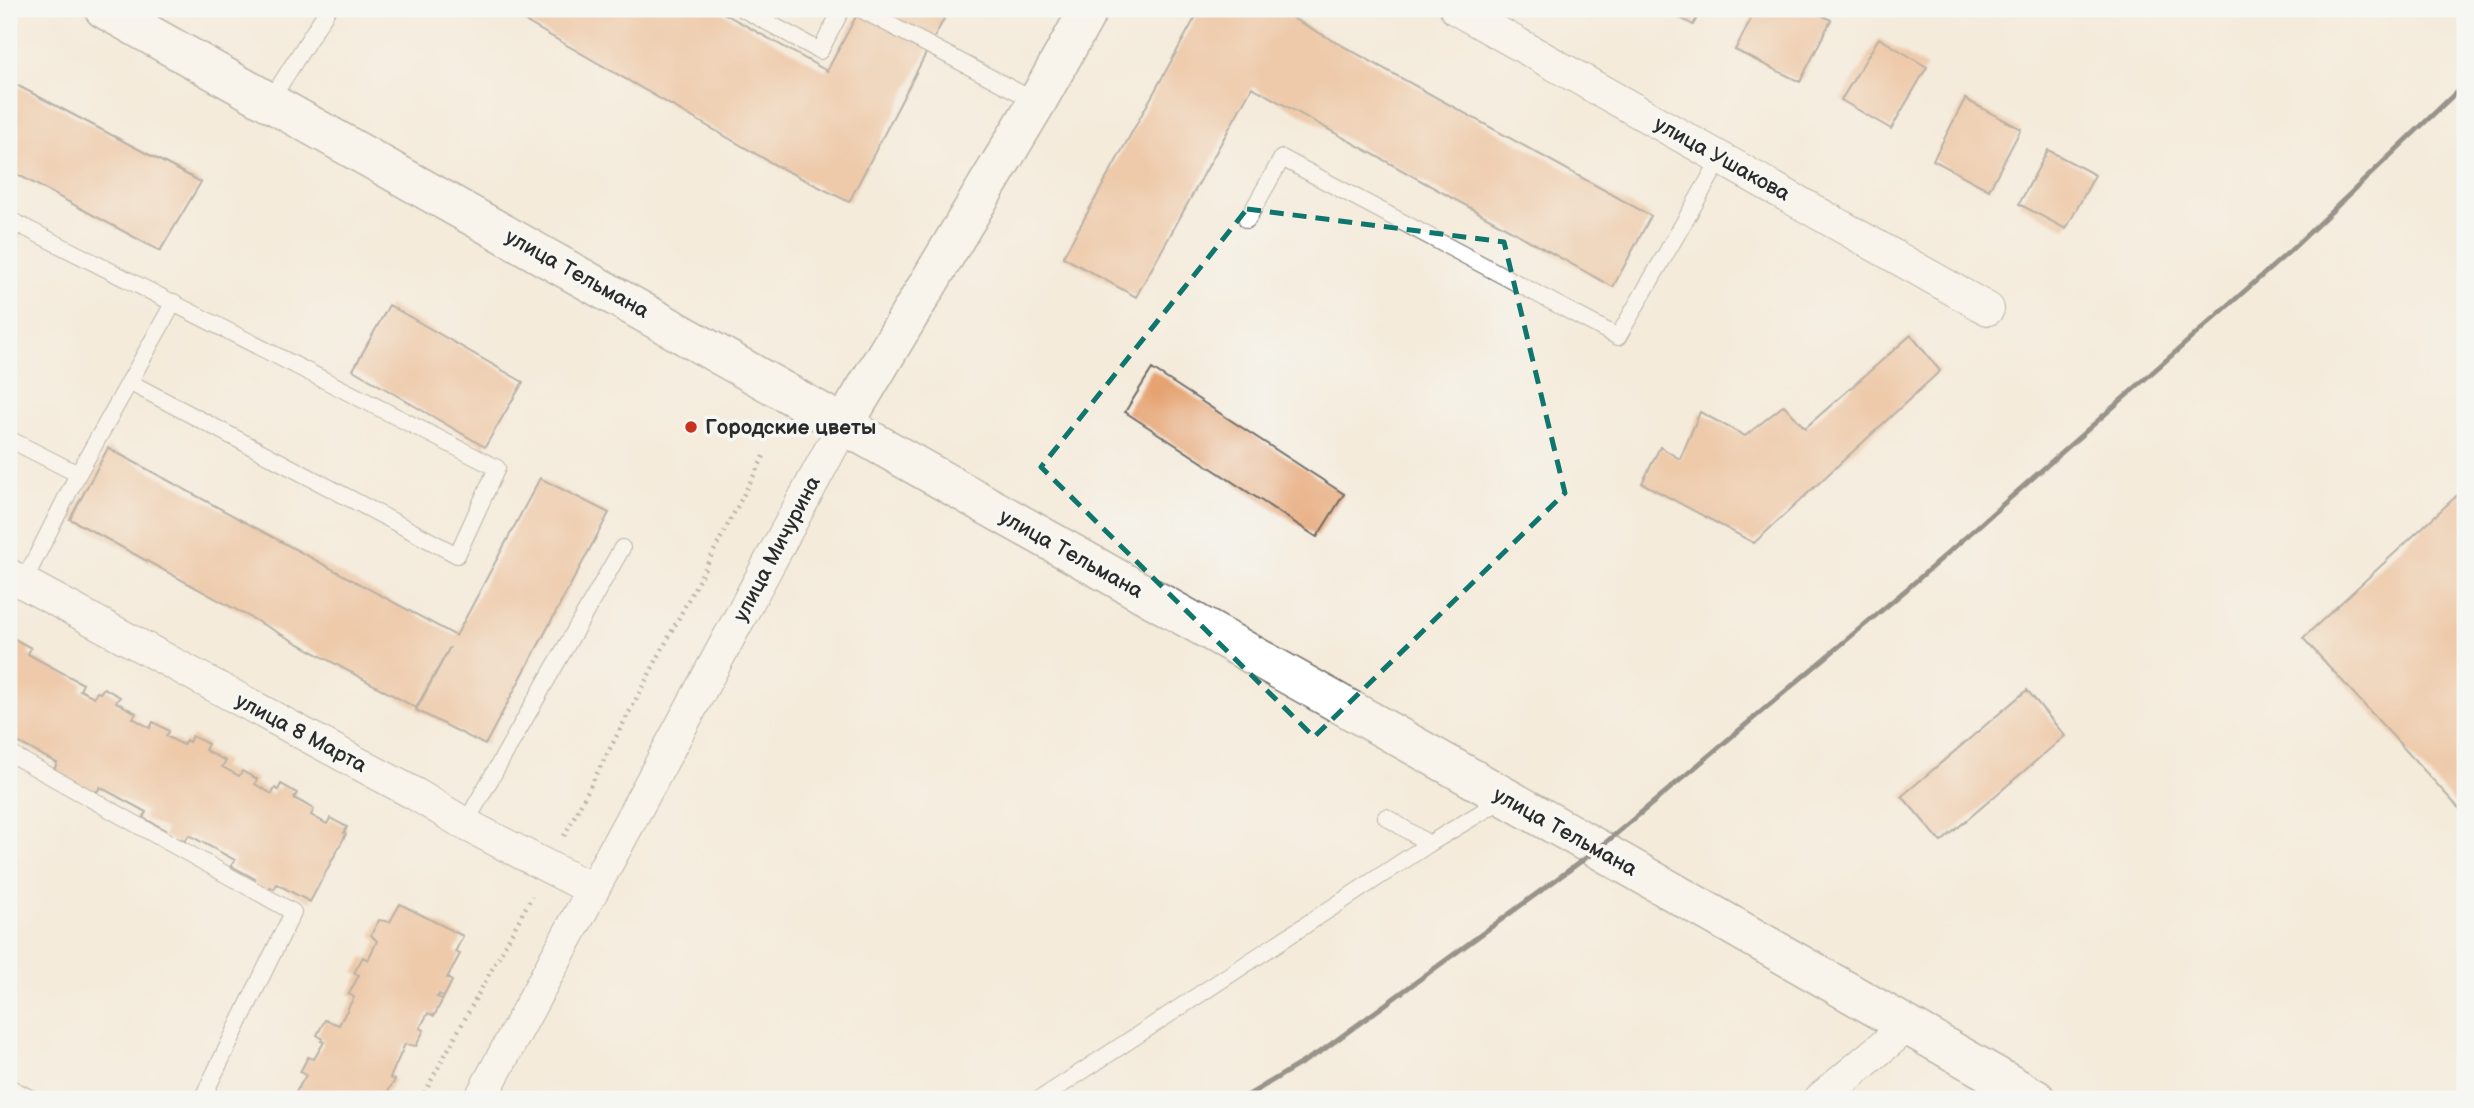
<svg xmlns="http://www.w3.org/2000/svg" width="2474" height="1108" font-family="'Balsamiq Sans',sans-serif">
	<rect width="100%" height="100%" fill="#f6f6f2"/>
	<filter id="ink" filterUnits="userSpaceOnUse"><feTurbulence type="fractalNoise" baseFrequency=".0143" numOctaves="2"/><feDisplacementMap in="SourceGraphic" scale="14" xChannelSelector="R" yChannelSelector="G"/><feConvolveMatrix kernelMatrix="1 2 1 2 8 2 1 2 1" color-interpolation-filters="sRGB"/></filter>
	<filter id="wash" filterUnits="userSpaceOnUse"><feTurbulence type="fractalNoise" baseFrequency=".00686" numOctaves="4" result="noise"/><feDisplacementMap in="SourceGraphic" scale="28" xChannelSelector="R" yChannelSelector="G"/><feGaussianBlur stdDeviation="1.57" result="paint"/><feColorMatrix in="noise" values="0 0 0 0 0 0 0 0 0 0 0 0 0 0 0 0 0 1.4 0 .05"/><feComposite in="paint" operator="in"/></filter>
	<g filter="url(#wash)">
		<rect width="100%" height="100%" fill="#f4ebdb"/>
		<g id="blocks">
			<path fill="#e6a270" d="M 504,9 L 716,9 L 827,71 L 860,9 L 949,9 L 849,202 L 777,166 Z
				M 1200,9 L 1276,9 L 1651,216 L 1613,287 L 1252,87 L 1136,297 L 1063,257 Z
				M 1665,9 L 1702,9 L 1693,25 Z
				M 1756,9 L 1809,9 L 1831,20 L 1800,82 L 1735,50 Z
				M 1879,38 L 1927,67 L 1891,129 L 1841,100 Z
				M 9,81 L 201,182 L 160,251 L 9,170 Z
				M 1965,99 L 2021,129 L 1989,190 L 1933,160 Z
				M 2048,150 L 2095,175 L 2066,229 L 2019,204 Z
				M 389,305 L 523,382 L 485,447 L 353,370 Z
				M 1911,335 L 1940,371 L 1754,543 L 1642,483 L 1660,447 L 1680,459 L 1700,412 L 1745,436 L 1784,405 L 1805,428 Z
				M 1152,369 L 1344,494 L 1317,537 L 1125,412 Z
				M 108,448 L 456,636 L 540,478 L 609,513 L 485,745 L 416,710 L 450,647 L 416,708 L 70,519 Z
				M 2465,488 L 2465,815 L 2303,638 Z
				M 9,636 L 31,648 L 28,654 L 83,684 L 80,690 L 94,697 L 97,692 L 100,693 L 104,688 L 120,697 L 116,702 L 136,713 L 133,718 L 150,728 L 153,722 L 169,731 L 166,736 L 183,745 L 186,740 L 189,742 L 192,736 L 208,744 L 205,750 L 226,761 L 222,767 L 239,776 L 242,771 L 257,779 L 255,784 L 272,794 L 275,788 L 278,790 L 281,784 L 297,793 L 294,798 L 314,809 L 311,815 L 327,824 L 330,818 L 347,827 L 344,833 L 346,834 L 310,902 L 277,884 L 274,889 L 271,887 L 268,893 L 252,884 L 255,879 L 231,866 L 235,860 L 189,835 L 185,841 L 182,839 L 179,845 L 163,836 L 166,830 L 143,818 L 146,812 L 100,787 L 97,792 L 93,790 L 90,796 L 54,770 L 57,763 L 14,740 L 11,746 L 9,745 Z
				M 2027,690 L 2065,736 L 1941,842 L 1902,796 Z
				M 400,904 L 463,936 L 455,952 L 460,954 L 447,978 L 452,981 L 444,997 L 439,994 L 437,997 L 443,999 L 434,1016 L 428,1013 L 420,1028 L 424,1030 L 416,1046 L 405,1044 L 390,1078 L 395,1080 L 383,1099 L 299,1099 L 300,1097 L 295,1094 L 306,1075 L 300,1072 L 308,1057 L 314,1059 L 324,1042 L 321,1041 L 323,1039 L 317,1035 L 325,1020 L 339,1025 L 354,997 L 349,994 L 359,975 L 354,973 L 363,957 L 368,960 L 377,941 L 371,935 L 379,920 L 390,922 Z"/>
		</g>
	</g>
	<g filter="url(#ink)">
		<use href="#blocks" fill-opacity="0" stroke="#716e69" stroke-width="2"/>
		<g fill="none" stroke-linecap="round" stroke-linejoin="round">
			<g stroke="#716e69" stroke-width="18">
				<path id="service" d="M 743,9 L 820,51 L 842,9
					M 860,9 L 1037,102
					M 270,101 L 328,9
					M 1247,220 L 1282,158 L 1618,337 L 1721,158
					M 9,236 L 16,223 L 497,468 L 457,555 L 129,382
					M 9,439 L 78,474
					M 23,583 L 78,474 L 174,302
					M 9,753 L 293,912 L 202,1099
					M 465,824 L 622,548
					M 1429,844 L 1505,798
					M 9,1087 L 32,1099
					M 1040,1099 L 1429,844 L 1386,817"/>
			</g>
			<g stroke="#716e69" stroke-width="34">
				<path id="minor" d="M 1456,9 L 1988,309
					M 9,575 L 415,794 L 465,824 L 593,890
					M 480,1099 L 843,426
					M 1820,1099 L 1906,1027"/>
			</g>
			<g stroke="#716e69" stroke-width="41">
				<path id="tertiary" d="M 104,9 L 1598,849 L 2036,1099
					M 843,426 L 1037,102 L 1089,9"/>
			</g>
			<path stroke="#716e69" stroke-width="4.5" stroke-dasharray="2 5" stroke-linecap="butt" d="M 564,836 L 764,456
				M 421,1099 L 532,896"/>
			<use href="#service" stroke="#fff" stroke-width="16"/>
			<use href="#minor" stroke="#fff" stroke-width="32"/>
			<use href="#tertiary" stroke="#fff" stroke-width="38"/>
			<path stroke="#2b2b2b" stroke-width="5" d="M 1242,1099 L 1323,1050 L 1598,849 L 1907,589 L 2290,251 L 2465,84"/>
		</g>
	</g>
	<path d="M0 0H2474V1108H0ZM 1247,209 L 1504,242 L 1565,493 L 1314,737 L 1041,467 Z" fill="#f4ebdb" fill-opacity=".55" fill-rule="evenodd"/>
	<path fill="none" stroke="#0f766e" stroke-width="5" stroke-dasharray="14 9" stroke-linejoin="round" d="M 1247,209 L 1504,242 L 1565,493 L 1314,737 L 1041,467 Z"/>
	<circle fill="#c8321e" stroke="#f6f6f2" stroke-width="2.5" cx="691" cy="427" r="7"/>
	<g text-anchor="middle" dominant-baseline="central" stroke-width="7" stroke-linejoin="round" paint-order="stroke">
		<g font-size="21" fill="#2b2b2b" stroke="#f6f6f2">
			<text transform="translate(1722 159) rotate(29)">улица Ушакова</text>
			<text transform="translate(577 274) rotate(29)">улица Тельмана</text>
			<text transform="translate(777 549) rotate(-62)">улица Мичурина</text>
			<text transform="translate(1071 554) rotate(29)">улица Тельмана</text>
			<text transform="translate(301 733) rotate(28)">улица 8 Марта</text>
			<text transform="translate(1565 832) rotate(29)">улица Тельмана</text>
		</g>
		<g font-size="21" font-weight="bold" fill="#2b2b2b" stroke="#f6f6f2" text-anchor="start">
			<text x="705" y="427">Городские цветы</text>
		</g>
	</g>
	<rect width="2474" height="1108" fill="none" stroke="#f6f6f2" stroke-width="35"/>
</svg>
